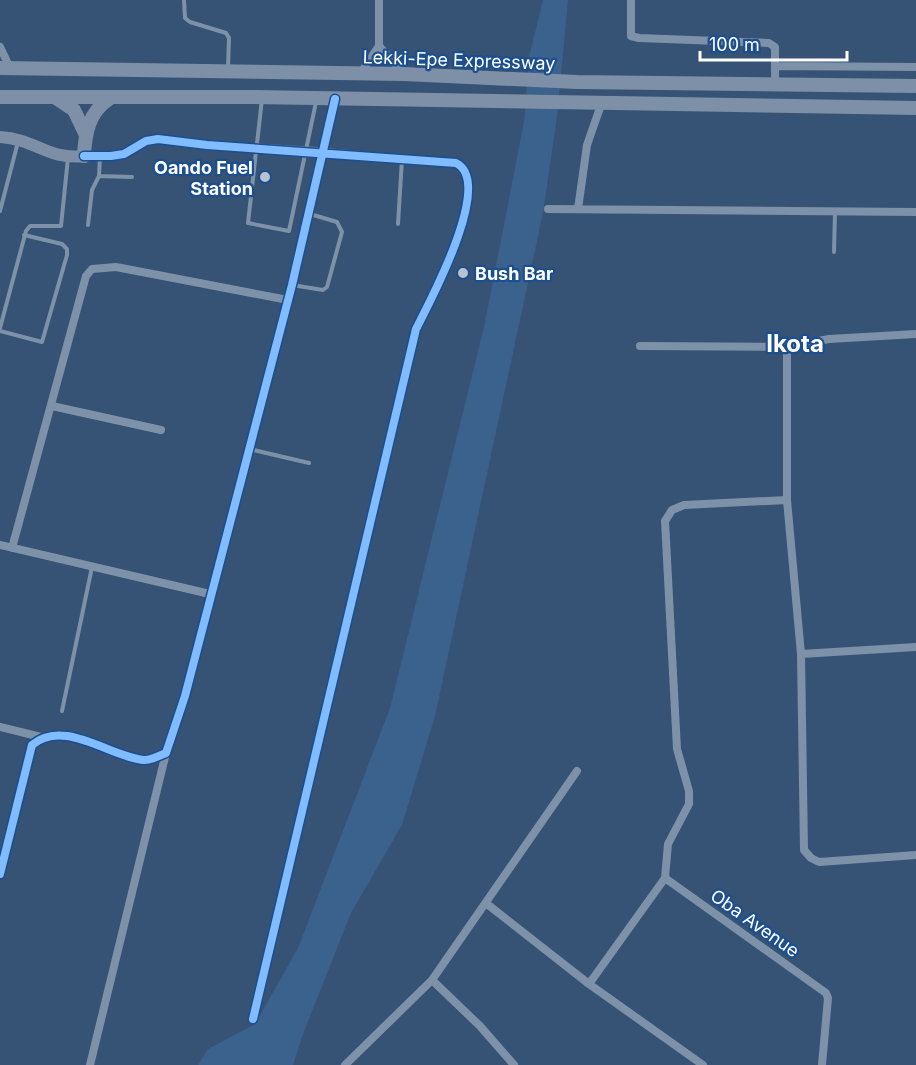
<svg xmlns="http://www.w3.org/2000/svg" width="916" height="1065" font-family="Inter,sans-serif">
	<rect width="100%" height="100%" fill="#365274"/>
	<path fill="#3b618d" d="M 543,0 L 568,0 L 557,117 L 543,213 L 435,716 L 402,825 L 351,913 L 303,1034 L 293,1065 L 198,1065 L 208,1049 L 255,1024 L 298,948 L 390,708 L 484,327 L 524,122 L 529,57 Z"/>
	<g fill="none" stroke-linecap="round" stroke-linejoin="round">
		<path stroke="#7d92a8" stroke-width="4" d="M 184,0 L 185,18 L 190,22 L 226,33 L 229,38 L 228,68
			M 262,99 L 248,223 L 289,231 L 316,102
			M 100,157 L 99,176 L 132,177
			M 0,211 L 18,142
			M 398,224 L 402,159
			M 88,225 L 92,190 L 99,176
			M 834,252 L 835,212
			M 292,285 L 323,290 L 327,287 L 342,232 L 337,222 L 310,214
			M 0,328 L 26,231 L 30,226 L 61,226 L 68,158
			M 0,331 L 42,342 L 67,255 L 67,249 L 62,244 L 24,235
			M 249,449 L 309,463
			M 62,711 L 92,567"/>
		<path stroke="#7d92a8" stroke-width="8" d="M 631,0 L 631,36 L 639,38 L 769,43 L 775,47 L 775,84
			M 379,46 L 404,74
			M 0,47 L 10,68
			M 775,66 L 916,67
			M 360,74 L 379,46 L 379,0
			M 548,209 L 916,212
			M 578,209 L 587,145 L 602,102
			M 640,346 L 787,347 L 829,339 L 916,334
			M 787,347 L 787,500 L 801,654 L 804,850 L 811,858 L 819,862 L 916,855
			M 52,406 L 161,430
			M 0,545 L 210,594
			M 12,548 L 86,276 L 92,269 L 116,267 L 288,300
			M 801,654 L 916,647
			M 0,727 L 41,737
			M 0,874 L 32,745 C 63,718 109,756 143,760 C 150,761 159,756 166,753 L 185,696 L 292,285 L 335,99
			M 665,878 L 826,993 L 828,998 L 822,1065
			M 487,904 L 589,984
			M 432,980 L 577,771
			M 253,1019 L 416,329 C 429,303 495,182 456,163 L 325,152
			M 90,1065 L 166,753
			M 345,1065 L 432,980 L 480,1026 L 514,1065
			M 703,1065 L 589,984 L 665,878 L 668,844 L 689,804 L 689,791 L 677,749 L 665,521 L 672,510 L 684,505 L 787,500"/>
		<path stroke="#7d92a8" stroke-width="9" d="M 84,156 L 111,156 L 124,154 L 146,141 L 158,139 L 207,145 L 325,152"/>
		<path stroke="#7d8ea7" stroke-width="12" d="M 0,137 C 36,139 47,160 84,156"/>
		<path stroke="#7e90a7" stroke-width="14" d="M 0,68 L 404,74 L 577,82 L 916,86
			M 0,97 L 251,97 L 916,108
			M 56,98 L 74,110 L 85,133
			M 84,156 C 85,133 89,112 109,99"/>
		<g stroke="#1b4f8f" stroke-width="11">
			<path id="cycleway" d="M 84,156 L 111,156 L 124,154 L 146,141 L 158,139 L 207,145 L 456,163 C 495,182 429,303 416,329 L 253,1019
				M 0,874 L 32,745 C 63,718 109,756 143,760 C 150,761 159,756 166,753 L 185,696 L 292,285 L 335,99"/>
		</g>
		<use href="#cycleway" stroke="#80bcff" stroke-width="8"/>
	</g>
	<g fill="#b9c2ce" stroke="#1b4f8f" stroke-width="2">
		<circle cx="265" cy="177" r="6"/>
		<circle cx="463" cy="273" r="6"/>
	</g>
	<g text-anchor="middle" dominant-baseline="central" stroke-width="4.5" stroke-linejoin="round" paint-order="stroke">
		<g font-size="18" fill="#fff" stroke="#1b4f8f">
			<text transform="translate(459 60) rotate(2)">Lekki-Epe Expressway</text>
			<text transform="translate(755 923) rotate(35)">Oba Avenue</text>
		</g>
		<g font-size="18" font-weight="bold" fill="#fff" stroke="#1b4f8f" text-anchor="end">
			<text x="253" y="167">Oando Fuel<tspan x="253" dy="21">Station</tspan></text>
			<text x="475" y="273" text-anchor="start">Bush Bar</text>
		</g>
		<g font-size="24" font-weight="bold" fill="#fff" stroke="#1b4f8f">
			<text x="795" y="343">Ikota</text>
		</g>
	</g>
	<path d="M700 51v9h147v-9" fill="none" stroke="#ffffff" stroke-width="3"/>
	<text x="709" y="51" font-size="18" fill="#ffffff" stroke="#1b4f8f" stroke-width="4.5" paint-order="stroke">100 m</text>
</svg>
